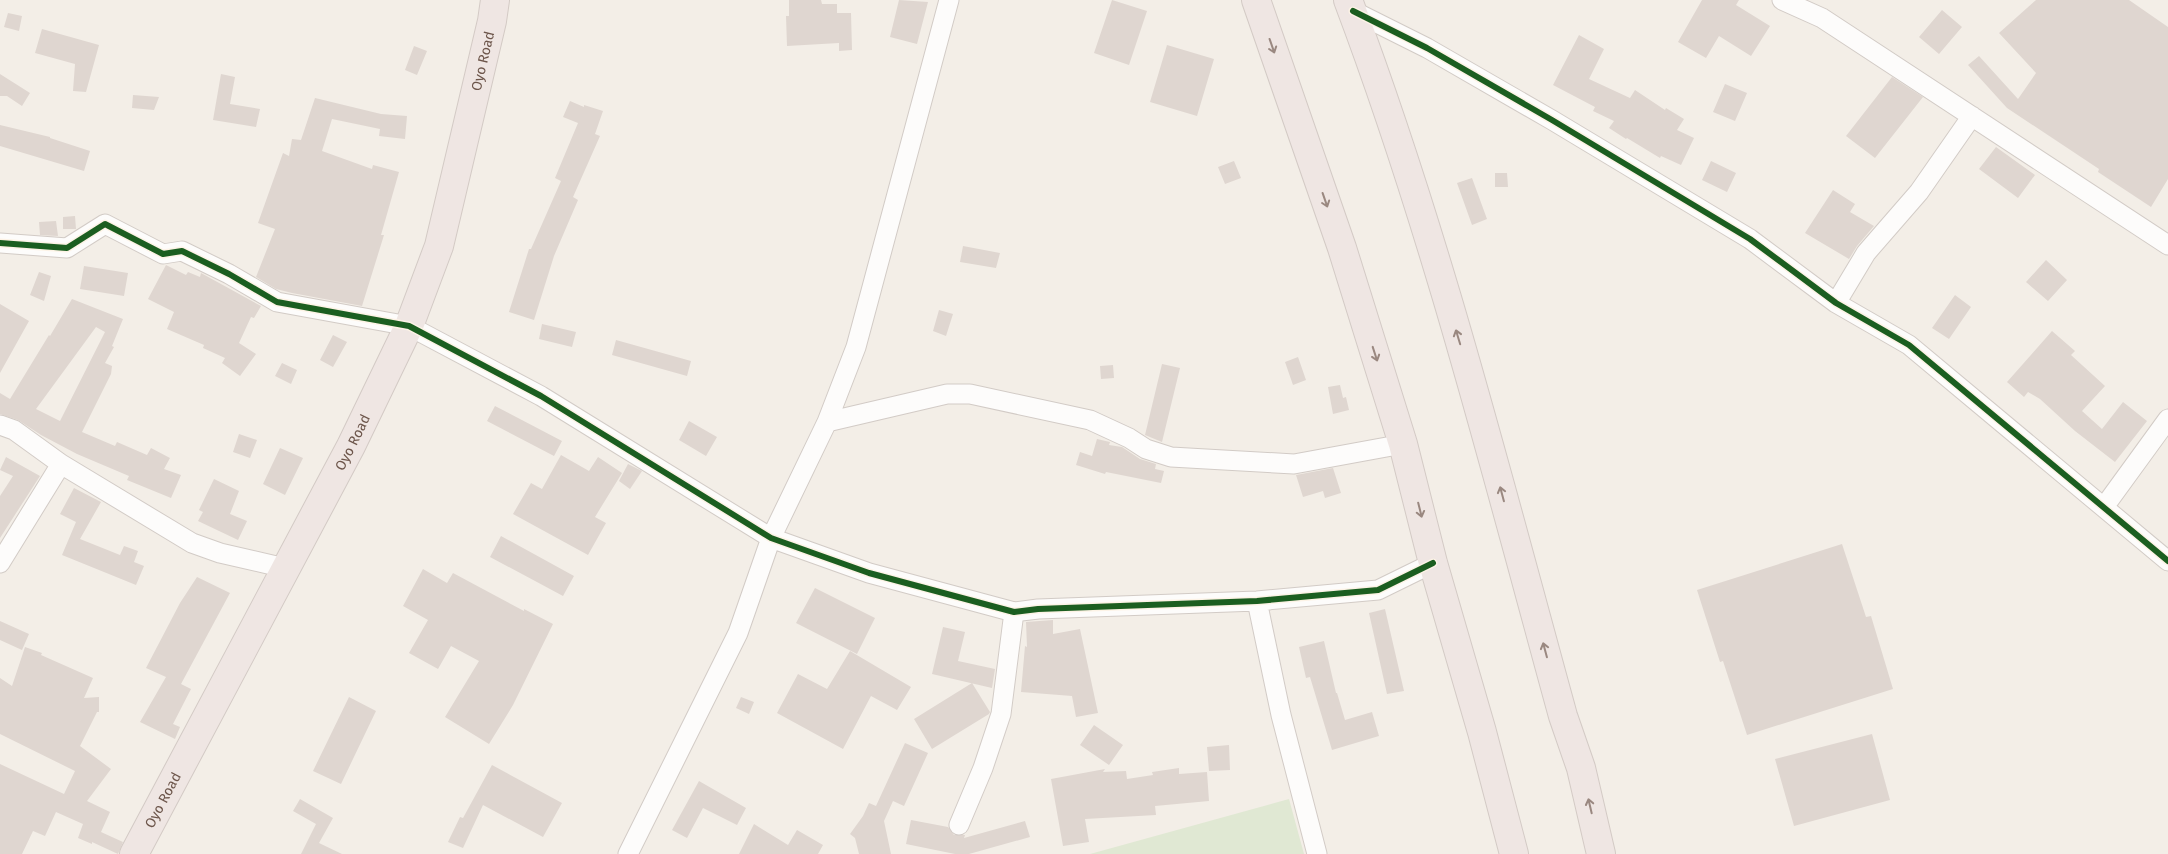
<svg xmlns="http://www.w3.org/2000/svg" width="2168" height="854" font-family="'Fira Sans',sans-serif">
	<rect width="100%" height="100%" fill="#f3eee7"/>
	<path fill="#e0e8d3" d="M 1289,799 L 1304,854 L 1090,854 Z"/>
	<path fill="#dfd6d0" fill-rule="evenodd" d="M 789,0 L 821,0 L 822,4 L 837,4 L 837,13 L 851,13 L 852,50 L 839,51 L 839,43 L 787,46 L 786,16 L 789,16 Z
		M 899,0 L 928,2 L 917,44 L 890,37 Z
		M 1112,0 L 1147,11 L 1129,65 L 1094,53 Z
		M 1702,0 L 1739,0 L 1736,5 L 1770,26 L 1751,56 L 1719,36 L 1706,58 L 1678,42 Z
		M 2036,0 L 2129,0 L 2168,27 L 2168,179 L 2151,207 L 2098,172 L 2099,169 L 2007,108 L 1968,65 L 1979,56 L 2018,99 L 2036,73 L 1999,33 Z
		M 1942,10 L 1962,27 L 1939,54 L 1919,37 Z
		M 8,13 L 22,16 L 19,31 L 4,27 Z
		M 42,29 L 99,45 L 86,92 L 73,91 L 75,64 L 35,53 Z
		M 1579,35 L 1604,49 L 1589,79 L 1630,98 L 1635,90 L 1665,110 L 1666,108 L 1684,119 L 1677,130 L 1694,138 L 1681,165 L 1661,156 L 1660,158 L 1627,138 L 1626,139 L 1609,128 L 1614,121 L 1593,111 L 1595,107 L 1553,85 Z
		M 1167,45 L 1214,59 L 1197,116 L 1150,102 Z
		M 414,46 L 427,51 L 417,75 L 405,70 Z
		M 0,74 L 30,93 L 22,106 L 7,96 L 0,96 Z
		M 221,74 L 235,77 L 230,104 L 260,109 L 256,127 L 213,120 Z
		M 1892,77 L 1923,97 L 1875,158 L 1846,136 Z
		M 1725,84 L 1747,93 L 1735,121 L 1713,112 Z
		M 133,95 L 159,97 L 154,110 L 132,108 Z
		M 315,98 L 381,114 L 407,116 L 405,139 L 379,136 L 380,129 L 332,119 L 322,151 L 372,169 L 373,165 L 399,172 L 381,235 L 384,235 L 362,306 L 292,293 L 276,289 L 256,277 L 275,229 L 258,223 L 283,153 L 289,156 L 292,139 L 301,140 Z
		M 570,101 L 584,107 L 584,105 L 603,111 L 595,134 L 600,136 L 573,197 L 578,200 L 554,256 L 534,320 L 509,312 L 529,249 L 531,249 L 561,181 L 555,178 L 578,123 L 563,117 Z
		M 0,125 L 50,137 L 50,138 L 90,151 L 84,171 L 0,146 Z
		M 1996,147 L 2035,175 L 2018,198 L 1979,169 Z
		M 1234,161 L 1241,178 L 1225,184 L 1218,167 Z
		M 1711,161 L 1736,173 L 1727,192 L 1702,180 Z
		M 1495,173 L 1507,173 L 1508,187 L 1495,187 Z
		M 1472,178 L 1487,219 L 1472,225 L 1457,183 Z
		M 1833,190 L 1855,204 L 1850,212 L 1874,226 L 1857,246 L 1849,259 L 1805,233 Z
		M 75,216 L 76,229 L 63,229 L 63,217 Z
		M 56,221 L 58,236 L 40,235 L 39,222 Z
		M 963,246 L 1000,253 L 996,268 L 960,262 Z
		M 2046,260 L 2067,280 L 2048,301 L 2026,282 Z
		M 166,265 L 186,275 L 188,272 L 200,277 L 201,273 L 261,306 L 254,318 L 251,317 L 239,343 L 256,354 L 240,376 L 222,363 L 225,358 L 203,348 L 204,345 L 167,329 L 174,312 L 148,299 Z
		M 84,266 L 128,273 L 124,296 L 80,289 Z
		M 39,272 L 51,276 L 44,301 L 30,295 Z
		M 1955,295 L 1971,307 L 1949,339 L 1932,328 Z
		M 72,299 L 123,319 L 112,346 L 114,347 L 105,363 L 112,366 L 111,374 L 82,432 L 115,446 L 117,442 L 147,455 L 151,448 L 170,458 L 164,469 L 181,475 L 171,498 L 127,480 L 129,476 L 77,454 L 41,435 L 18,420 L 0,414 L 0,393 L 10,399 L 49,335 L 50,336 ZM 96,327 L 105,332 L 60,421 L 36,409 Z
		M 0,304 L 29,321 L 0,373 Z
		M 939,310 L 953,314 L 946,336 L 933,331 Z
		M 542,324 L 576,332 L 572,347 L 539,339 Z
		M 2052,331 L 2075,351 L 2071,355 L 2105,386 L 2082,411 L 2102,429 L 2123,402 L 2147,421 L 2115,462 L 2075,431 L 2040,399 L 2028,392 L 2024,397 L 2007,382 Z
		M 333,335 L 347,342 L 333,367 L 320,360 Z
		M 616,340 L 691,361 L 687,376 L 612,355 Z
		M 1298,357 L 1306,380 L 1293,385 L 1285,362 Z
		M 282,363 L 297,370 L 291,384 L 275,376 Z
		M 1162,364 L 1180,368 L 1162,442 L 1145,435 Z
		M 1113,365 L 1114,378 L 1101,379 L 1100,366 Z
		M 1340,385 L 1343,398 L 1346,397 L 1349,410 L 1333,414 L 1328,387 Z
		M 495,406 L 562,441 L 554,456 L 487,421 Z
		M 689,421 L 717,437 L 706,456 L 679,440 Z
		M 239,434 L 257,440 L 250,458 L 233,452 Z
		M 1097,439 L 1110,442 L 1109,445 L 1122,447 L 1140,459 L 1156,464 L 1155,469 L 1164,471 L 1161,483 L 1106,472 L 1105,474 L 1076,465 L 1080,452 L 1092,456 Z
		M 280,448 L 303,458 L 285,495 L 263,484 Z
		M 561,455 L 589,471 L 598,457 L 622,473 L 595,517 L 606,523 L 588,555 L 513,514 L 531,483 L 542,489 Z
		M 6,457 L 40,476 L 0,538 L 0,496 L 13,476 L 0,470 Z
		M 628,464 L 642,471 L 630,489 L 619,481 Z
		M 1333,468 L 1341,493 L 1325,498 L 1323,491 L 1303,497 L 1296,475 Z
		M 214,479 L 239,491 L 230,514 L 247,521 L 238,540 L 198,521 L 203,512 L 199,510 Z
		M 74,488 L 101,502 L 80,539 L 120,555 L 124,546 L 138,551 L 134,562 L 144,566 L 136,585 L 62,555 L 76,522 L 60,514 Z
		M 501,536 L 574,576 L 563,596 L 490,557 Z
		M 1842,544 L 1866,617 L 1871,616 L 1893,689 L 1747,735 L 1723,661 L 1720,662 L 1697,590 Z
		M 423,569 L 447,583 L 453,573 L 524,611 L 524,609 L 553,624 L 513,705 L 489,744 L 445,717 L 479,661 L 451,646 L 438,669 L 409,653 L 428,620 L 403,606 Z
		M 197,577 L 230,593 L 181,684 L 191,689 L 173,724 L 180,727 L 175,739 L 140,722 L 166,677 L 146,668 L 180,603 Z
		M 815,588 L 875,618 L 857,654 L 796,623 Z
		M 1385,609 L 1404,691 L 1387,694 L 1369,613 Z
		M 1053,620 L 1053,634 L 1080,629 L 1098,713 L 1076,717 L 1072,696 L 1021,692 L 1025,646 L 1027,647 L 1026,622 Z
		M 0,621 L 29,634 L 22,650 L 0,640 Z
		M 943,627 L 965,632 L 958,661 L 995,669 L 992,688 L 932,674 Z
		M 1324,641 L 1336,693 L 1337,693 L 1345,720 L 1372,712 L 1379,736 L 1332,750 L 1310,677 L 1306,678 L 1299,647 Z
		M 25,647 L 42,653 L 41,655 L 93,678 L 84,698 L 99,697 L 99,712 L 97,712 L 80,746 L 111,769 L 87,801 L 110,812 L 101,832 L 123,842 L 118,854 L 92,842 L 92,844 L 78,838 L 83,824 L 56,812 L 45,836 L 33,831 L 22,854 L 0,854 L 0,764 L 64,794 L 75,771 L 0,734 L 0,678 L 12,686 Z
		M 850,651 L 911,687 L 897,710 L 871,696 L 843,749 L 777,713 L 798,674 L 827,689 Z
		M 972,683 L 990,712 L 989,714 L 932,749 L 914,719 Z
		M 349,697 L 376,711 L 341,784 L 313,771 Z
		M 741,697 L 754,702 L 749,714 L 736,708 Z
		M 1094,725 L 1123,745 L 1109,765 L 1080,745 Z
		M 1872,734 L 1890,800 L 1794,826 L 1775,759 Z
		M 905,743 L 928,753 L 904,806 L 893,801 L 884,821 L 891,854 L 859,854 L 855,838 L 850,834 L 863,816 L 869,803 L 876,806 Z
		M 1229,745 L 1230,770 L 1209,771 L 1207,747 Z
		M 492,765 L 562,803 L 543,837 L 483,805 L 463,848 L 448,842 L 460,817 L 463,818 Z
		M 1179,768 L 1179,774 L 1207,772 L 1209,801 L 1155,806 L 1156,815 L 1085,819 L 1089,842 L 1063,846 L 1051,779 L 1105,769 L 1103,772 L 1126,771 L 1127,779 L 1153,775 L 1152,772 Z
		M 699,781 L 746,808 L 737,825 L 703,808 L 687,838 L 672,830 Z
		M 300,799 L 333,818 L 319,843 L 342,854 L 301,854 L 316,824 L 293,811 Z
		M 911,820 L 948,827 L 954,835 L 965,835 L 964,838 L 1025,821 L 1030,837 L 969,854 L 955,854 L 906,844 Z
		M 754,824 L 788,845 L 797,830 L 823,845 L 818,854 L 739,854 Z"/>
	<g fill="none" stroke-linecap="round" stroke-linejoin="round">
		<g stroke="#d2cbc6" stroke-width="21">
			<path id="minor" d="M 1782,0 L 1822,18 L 2168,245
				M 1353,11 L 1427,48 L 1552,120 L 1750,239 L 1836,303 L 1909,345 L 2168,561
				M 0,243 L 67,248 L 105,224 L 163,254 L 182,251 L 229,274 L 277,302 L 409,326 L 541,396 L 771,538 L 869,573 L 1014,612 L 1038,609 L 1257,601 L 1378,590 L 1433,563
				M 1836,303 L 1866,253 L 1919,192 L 1972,116
				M 827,422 L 947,394 L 970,394 L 1090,420 L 1129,438 L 1146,449 L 1171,457 L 1294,464 L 1403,444
				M 0,425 L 14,430 L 61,464 L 192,543 L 220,553 L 285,568
				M 2104,507 L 2168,419
				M 0,563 L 61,464
				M 1257,601 L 1281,715 L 1317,854
				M 959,825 L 983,768 L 1001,714 L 1014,612
				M 628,854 L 738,633 L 771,538 L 827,422 L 856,347 L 949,0"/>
		</g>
		<g stroke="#d3cac5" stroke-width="30">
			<g id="highway">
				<path d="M 1256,0 L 1342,248 L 1403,444 L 1433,563 L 1482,732 L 1514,854"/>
				<path d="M 1348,0 C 1436,233 1497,476 1563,716 L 1581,768 L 1601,854"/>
				<path id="s1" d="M 134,854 L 351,446 L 409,326 L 439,246 L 492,21 L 495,0"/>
			</g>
		</g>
		<use href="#minor" stroke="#fdfcfb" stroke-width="19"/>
		<use href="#highway" stroke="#efe6e3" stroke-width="28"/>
		<g stroke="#fdf3e6" stroke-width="9">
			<path id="cycleway" d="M 1353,11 L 1427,48 L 1552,120 L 1750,239 L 1836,303 L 1909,345 L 2168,561
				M 0,243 L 67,248 L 105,224 L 163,254 L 182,251 L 229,274 L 277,302 L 409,326 L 541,396 L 771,538 L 869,573 L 1014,612 L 1038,609 L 1257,601 L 1378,590 L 1433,563"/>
		</g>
		<use href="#cycleway" stroke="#1b5e20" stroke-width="6"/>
	</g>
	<defs><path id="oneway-shaft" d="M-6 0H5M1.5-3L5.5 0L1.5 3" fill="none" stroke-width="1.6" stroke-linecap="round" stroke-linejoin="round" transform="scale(1.25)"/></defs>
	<g stroke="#9a8880">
		<use href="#oneway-shaft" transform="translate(1272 46) rotate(71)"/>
		<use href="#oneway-shaft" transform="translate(1325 200) rotate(71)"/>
		<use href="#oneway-shaft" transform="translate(1458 337) rotate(-107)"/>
		<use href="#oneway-shaft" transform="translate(1375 354) rotate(72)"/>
		<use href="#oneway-shaft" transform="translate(1502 494) rotate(-105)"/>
		<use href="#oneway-shaft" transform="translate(1420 510) rotate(76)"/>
		<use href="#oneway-shaft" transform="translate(1545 650) rotate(-105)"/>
		<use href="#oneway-shaft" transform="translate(1590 806) rotate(-103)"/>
	</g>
	<g text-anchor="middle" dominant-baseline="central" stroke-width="5" stroke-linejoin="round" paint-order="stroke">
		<g font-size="14" fill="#6d564b" stroke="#fdf3e6">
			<text stroke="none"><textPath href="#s1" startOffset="871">Oyo Road</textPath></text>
			<text stroke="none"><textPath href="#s1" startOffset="466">Oyo Road</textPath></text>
			<text stroke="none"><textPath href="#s1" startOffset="61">Oyo Road</textPath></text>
		</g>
	</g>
</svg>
